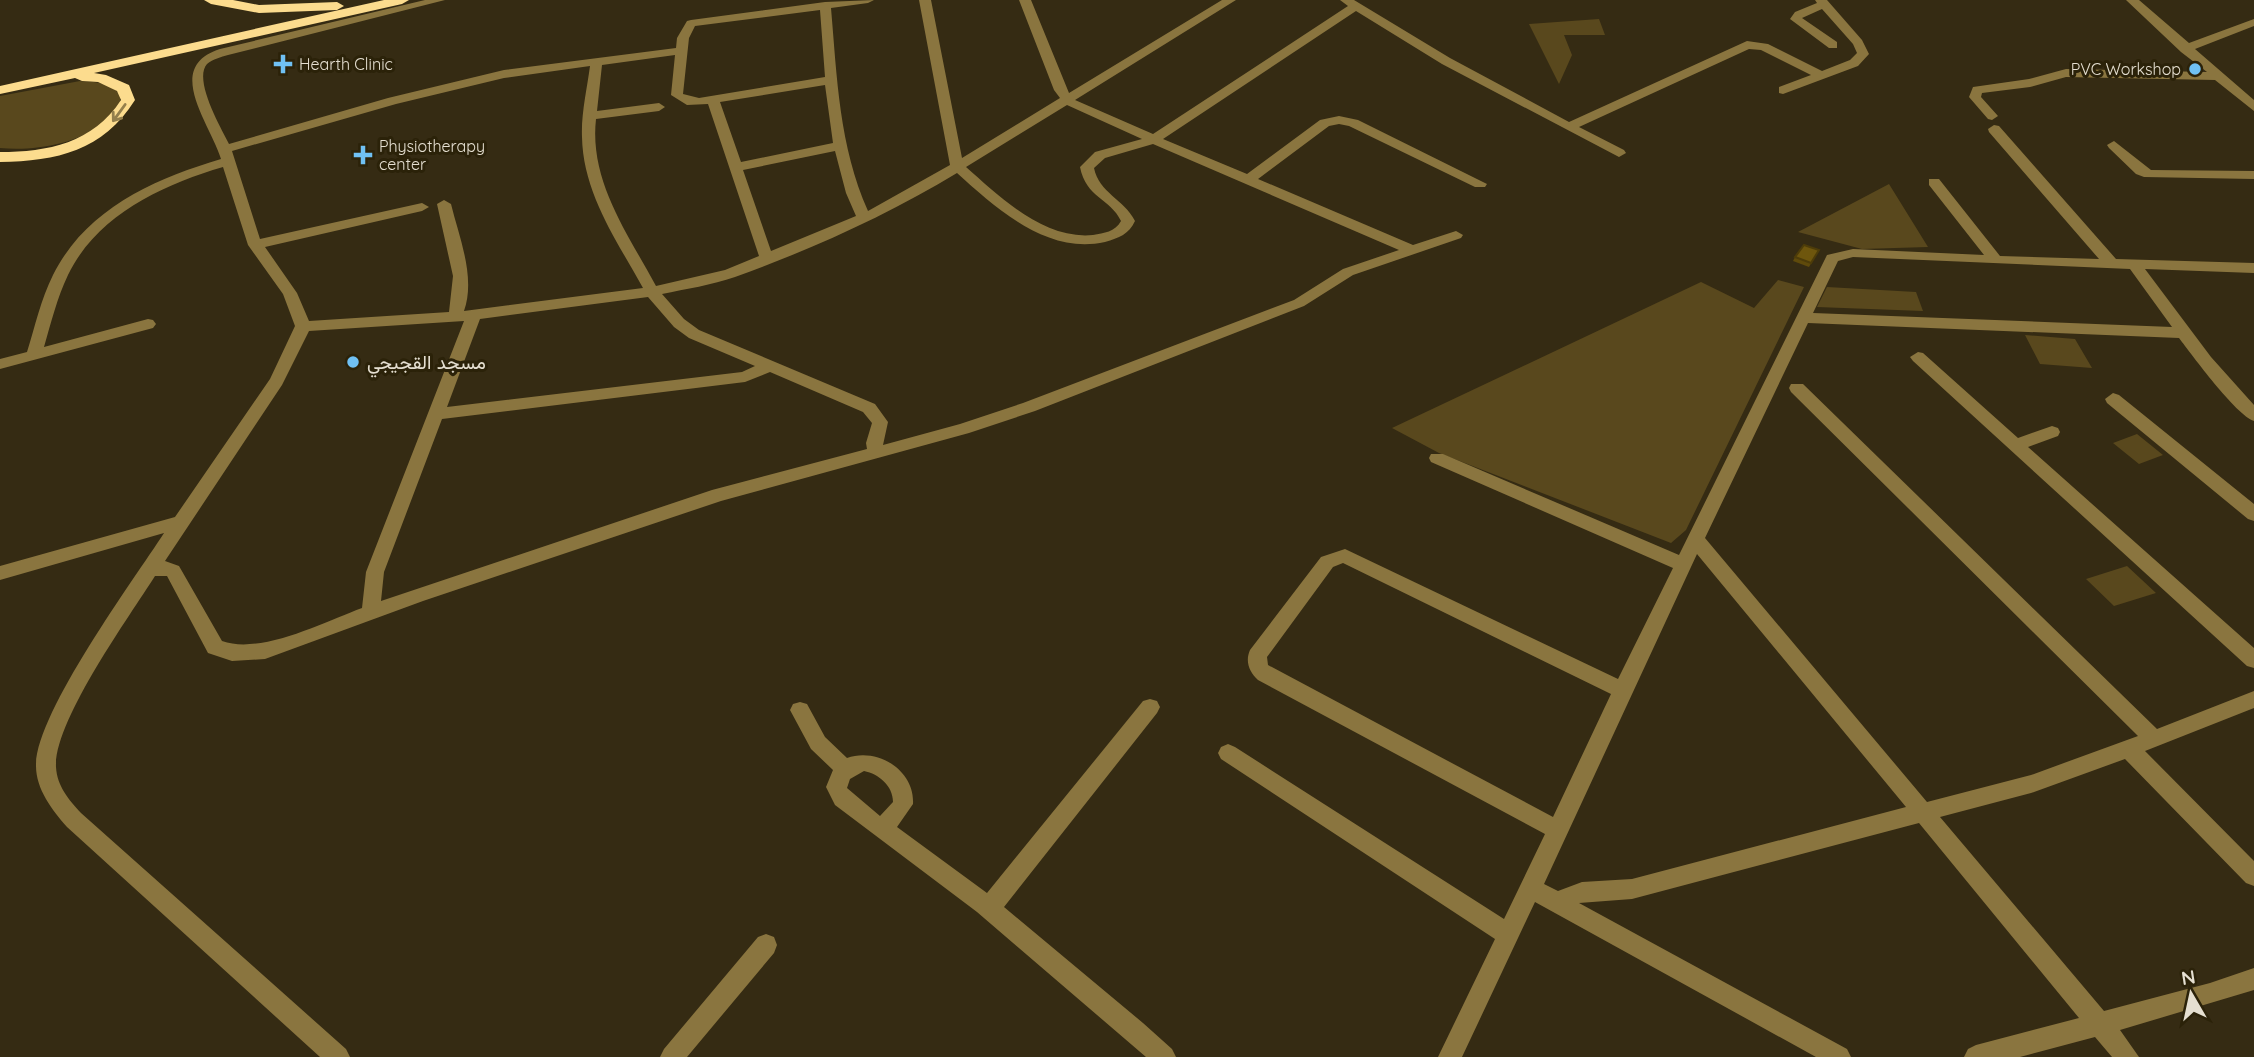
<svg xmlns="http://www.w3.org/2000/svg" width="2254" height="1057" font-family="Quicksand,Vazirmatn,sans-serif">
	<rect width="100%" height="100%" fill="#352b13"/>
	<path fill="#59481d" d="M 1599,19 L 1605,35 L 1564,35 L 1572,55 L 1559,84 L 1529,24 Z
		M 80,81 C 96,82 108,82 120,94 L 120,103 C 114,109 109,118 102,124 C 75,145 33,151 0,148 L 0,96 Z
		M 1889,184 L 1928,247 L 1862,249 L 1798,232 Z
		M 1778,280 L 1804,287 L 1686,530 L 1671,543 L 1439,453 L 1392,428 L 1701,282 L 1754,308 Z
		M 1827,287 L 1916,292 L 1923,311 L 1817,307 Z
		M 2025,335 L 2075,339 L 2092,368 L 2040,364 Z
		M 2137,434 L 2163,455 L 2139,464 L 2113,443 Z
		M 2127,566 L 2156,593 L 2114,606 L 2086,579 Z"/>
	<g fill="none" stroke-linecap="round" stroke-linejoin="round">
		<path fill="#8a753f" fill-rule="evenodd" d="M 425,0 L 445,0 L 228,55 C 221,57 213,59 207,64 C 193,80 221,128 229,144 L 388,98 L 504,70 L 676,48 L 677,38 L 687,21 L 691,20 L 825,2 L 874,0 L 868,3 L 831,8 C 837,77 839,146 868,211 L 950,165 L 919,0 L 931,0 L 962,158 L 1060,98 L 1054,90 L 1019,0 L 1031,0 L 1069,93 L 1222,0 L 1236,0 L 1075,100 L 1153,134 L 1348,6 L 1340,0 L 1354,0 L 1450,58 L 1569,122 L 1747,41 L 1768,44 L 1822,71 L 1850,60 L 1857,53 L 1853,44 L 1822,9 L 1802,18 L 1837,42 L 1837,48 L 1829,48 L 1790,19 L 1795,12 L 1817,3 L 1815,0 L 1827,0 L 1862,40 L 1869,54 L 1858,66 L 1783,94 L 1779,93 L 1779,87 L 1811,75 L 1761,50 L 1749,49 L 1579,127 L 1624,150 L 1626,153 L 1619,157 L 1442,64 L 1356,11 L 1163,139 L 1247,174 L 1320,120 L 1339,116 L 1358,120 L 1487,184 L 1485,187 L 1475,187 L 1349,126 L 1339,124 L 1329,126 L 1258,179 L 1413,245 L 1456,231 L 1463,235 L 1461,238 L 1353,275 L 1304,306 L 1035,411 L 969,433 L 721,501 L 423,601 L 265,659 L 232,661 L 208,653 L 167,576 L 155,576 C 129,617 54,721 56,767 C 57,786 69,800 81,813 L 346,1049 L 350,1057 L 320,1057 L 67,827 C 52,810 36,789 36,766 C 35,714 133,581 164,533 L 0,580 L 0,566 L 175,517 L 270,379 L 295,326 L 283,294 L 248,245 L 223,167 C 162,185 97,215 68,275 C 57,298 51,323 44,347 L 148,319 L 153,320 L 156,324 L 153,328 L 0,369 L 0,359 L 27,352 C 35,326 41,299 53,275 C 86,209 154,179 221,159 C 210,123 163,67 220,49 ZM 820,10 L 825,77 L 699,98 L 683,94 L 689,38 L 695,26 ZM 675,55 L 671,95 L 687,105 L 708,104 L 759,256 L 725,270 L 656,286 C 628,234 589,181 596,119 L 659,111 L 665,107 L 659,103 L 597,111 L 602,65 ZM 590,66 C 587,89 581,114 582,137 C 583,193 617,241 643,288 L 464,311 C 476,277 459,237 451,204 L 444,200 L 437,204 L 453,276 L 449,312 L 309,321 L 297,293 L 265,247 L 422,211 L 429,207 L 422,203 L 260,239 L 232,151 L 396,104 L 504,78 ZM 825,85 L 833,143 L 741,162 L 720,102 ZM 1067,105 L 1142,139 L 1095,152 L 1080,167 C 1086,198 1110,198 1121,221 C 1115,232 1104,233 1093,235 C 1044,240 1000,197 966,167 ZM 1153,144 L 1399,250 L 1343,269 L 1294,300 L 1023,403 L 960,424 L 883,445 L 888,422 L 875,404 L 699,330 L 684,319 L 662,294 C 686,289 712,285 735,277 C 810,250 888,215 957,173 C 997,209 1047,255 1105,242 C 1119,238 1129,234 1135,221 C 1124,199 1099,193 1094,168 L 1105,158 ZM 835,151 L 846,193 L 856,216 L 771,251 L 743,170 ZM 648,297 L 674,327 L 689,338 L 755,366 L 742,372 L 447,407 L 480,319 ZM 464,321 L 366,572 L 362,608 C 324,622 261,655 222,641 L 179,566 L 165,561 L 282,385 L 309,331 ZM 770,372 L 863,412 L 872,423 L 866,443 L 867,449 L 712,490 L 381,601 L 384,572 L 442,419 L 745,382 Z
			M 2126,0 L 2139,0 L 2189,43 L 2254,19 L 2254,26 L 2195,49 L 2254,100 L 2254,111 L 2215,80 L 2066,77 L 2030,87 L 1982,93 L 1981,97 L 1998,116 L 1992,120 L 1988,119 L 1969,97 L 1973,87 L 2029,79 L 2066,69 L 2207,72 L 2181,52 Z
			M 1994,125 L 1999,126 L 2116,259 L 2254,263 L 2254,273 L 2145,269 L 2211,357 L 2254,405 L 2254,421 C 2236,415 2192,355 2179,338 L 1808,323 L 1705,538 L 1927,802 L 2031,775 L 2138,736 L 1791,392 L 1789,388 L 1791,384 L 1803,384 L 2157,729 L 2254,691 L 2254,708 L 2145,751 L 2254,861 L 2254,886 L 2246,883 L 2125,759 L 2031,793 L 1940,817 L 2104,1011 L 2210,983 L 2254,968 L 2254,990 L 2120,1030 L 2139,1057 L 2112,1057 L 2095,1037 L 2020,1057 L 1964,1057 L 1968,1049 L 1976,1045 L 2079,1018 L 1919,823 L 1632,899 L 1579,903 L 1847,1049 L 1851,1057 L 1816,1057 L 1535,902 L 1462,1057 L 1438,1057 L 1495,939 L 1221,759 L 1218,753 L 1221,747 L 1228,744 L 1235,747 L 1504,919 L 1545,834 L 1258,680 C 1249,672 1245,661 1250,650 L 1321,557 L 1345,549 L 1618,679 L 1673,568 L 1431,462 L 1429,458 L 1431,454 L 1443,454 L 1679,555 L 1827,255 L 1853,249 L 1984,255 L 1929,185 L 1929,179 L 1939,179 L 2000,256 L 2099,259 L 1989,132 L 1988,129 ZM 1853,257 L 2130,269 L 2172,327 L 1813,313 L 1838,261 ZM 1697,554 L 1906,807 L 1632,879 L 1582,882 L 1558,891 L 1544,884 ZM 1343,563 L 1611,694 L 1553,817 L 1268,665 L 1267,657 L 1333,567 Z
			M 2114,141 L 2151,170 L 2254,171 L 2254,179 L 2144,177 L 2136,174 L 2109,148 L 2107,145 Z
			M 1918,352 L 1923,353 L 2018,438 L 2052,426 L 2058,428 L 2060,432 L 2058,436 L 2028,447 L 2254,648 L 2254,668 L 2247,666 L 1913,361 L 1910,357 Z
			M 2113,393 L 2119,395 L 2254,504 L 2254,521 L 2248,519 L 2107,403 L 2105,399 Z
			M 1150,699 L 1157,701 L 1160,707 L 1157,713 L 1004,907 L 1143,1023 L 1172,1049 L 1176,1057 L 1146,1057 L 977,912 L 835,805 L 826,787 L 833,770 L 811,749 L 790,710 L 793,704 L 800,702 L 807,704 L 825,737 L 847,758 C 877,747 915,770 913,804 L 897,827 L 987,893 L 1143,701 ZM 864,771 C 879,774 893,786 893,802 L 880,816 L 847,788 L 850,779 Z
			M 766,934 L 774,937 L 777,945 L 774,953 L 687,1057 L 660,1057 L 664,1049 L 758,937 Z"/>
		<path fill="#fcdc8e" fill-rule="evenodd" d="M 204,0 L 233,0 L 259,5 L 337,2 L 344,6 L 337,10 L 259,13 L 211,4 Z
			M 384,0 L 409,0 L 402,4 L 94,73 L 106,75 L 129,85 L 135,100 C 103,151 57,161 0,162 L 0,152 C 48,152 93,143 121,100 L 117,91 L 98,82 L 82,81 L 75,78 L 0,94 L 0,86 Z"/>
	</g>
	<path fill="#5f4a0b" d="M 1819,250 L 1809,267 L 1793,261 L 1795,257 Z"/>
	<path fill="#6e560d" stroke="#4d3c09" stroke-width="2" d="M 1804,245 L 1819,250 L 1811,263 L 1795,257 Z"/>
	<defs><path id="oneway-shaft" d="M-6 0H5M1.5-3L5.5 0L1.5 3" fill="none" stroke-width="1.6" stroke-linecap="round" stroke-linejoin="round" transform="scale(1.75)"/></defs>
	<use stroke="#947f4c" href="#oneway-shaft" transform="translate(119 113) rotate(126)"/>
	<g fill="#70c1f4" stroke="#2b2209" stroke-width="2.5">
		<path d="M279.5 53.5h7v7h7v7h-7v7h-7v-7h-7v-7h7z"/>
		<circle cx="2195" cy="69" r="7"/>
		<path d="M359.5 144.5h7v7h7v7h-7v7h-7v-7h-7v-7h7z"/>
		<circle cx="353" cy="362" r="7"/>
	</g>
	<g text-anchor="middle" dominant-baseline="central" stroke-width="6" stroke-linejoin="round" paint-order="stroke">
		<g font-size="16" fill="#e5dfd1" stroke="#2b2209" text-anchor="start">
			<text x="299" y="64">Hearth Clinic</text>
			<text x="2181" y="69" text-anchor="end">PVC Workshop</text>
			<text x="379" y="146">Physiotherapy<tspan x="379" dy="18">center</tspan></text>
		</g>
		<g font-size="19" fill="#e5dfd1" stroke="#2b2209" text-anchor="start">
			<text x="367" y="362">مسجد القجيجي</text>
		</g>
	</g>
	<g transform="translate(2191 994) rotate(351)" stroke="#2b2209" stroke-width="5" paint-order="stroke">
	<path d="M0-5L12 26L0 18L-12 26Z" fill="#e5dfd1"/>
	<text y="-10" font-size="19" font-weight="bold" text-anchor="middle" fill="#e5dfd1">N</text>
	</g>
</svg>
